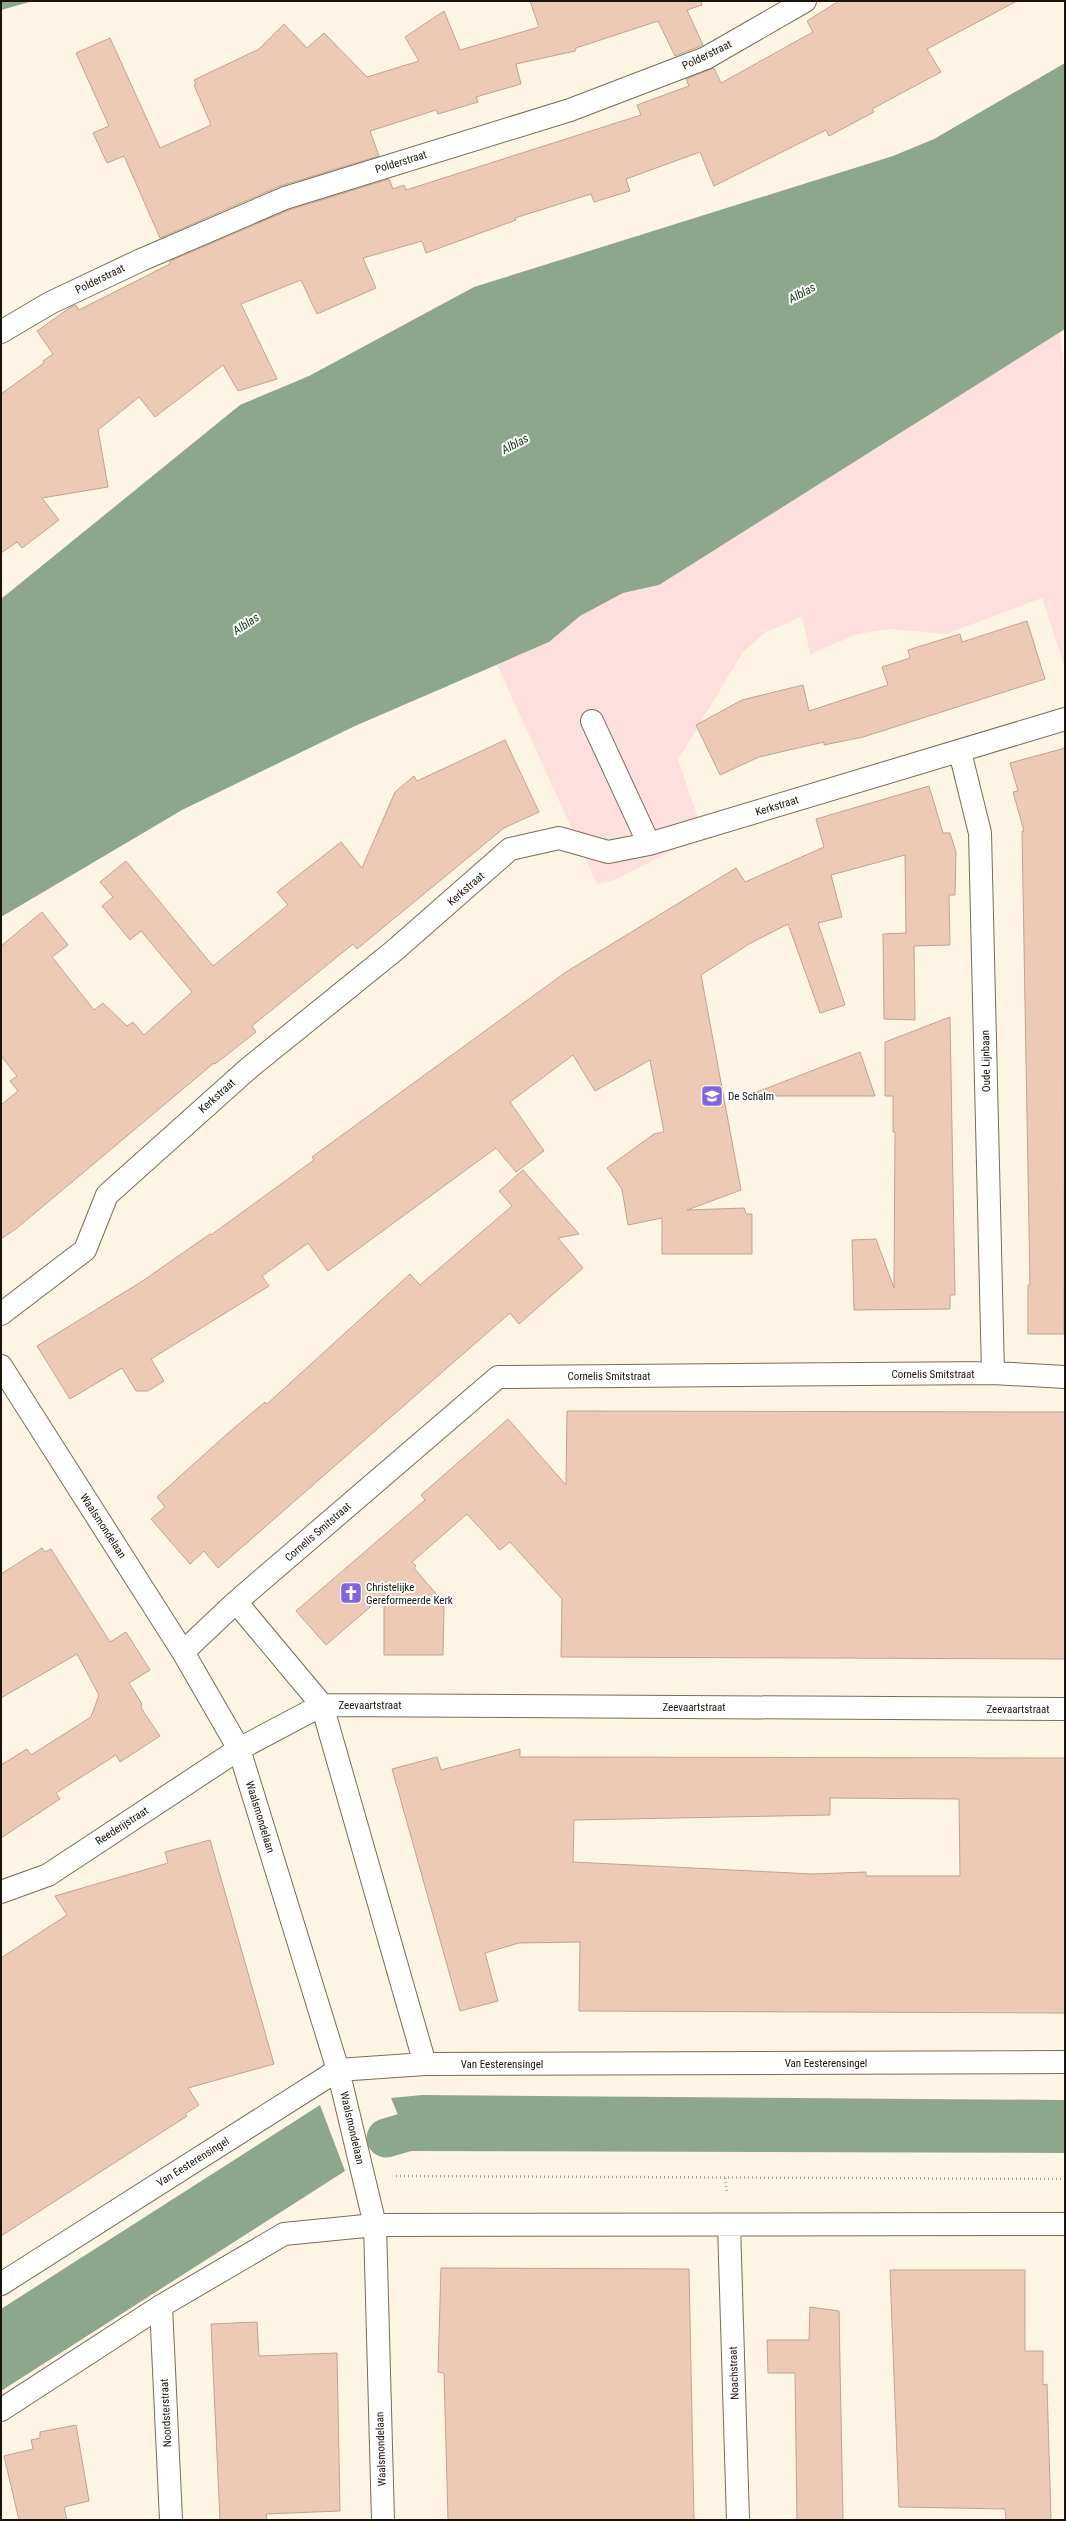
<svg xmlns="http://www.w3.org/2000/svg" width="1066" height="2521" font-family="'Roboto Condensed',sans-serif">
	<rect width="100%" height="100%" fill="#fef4e3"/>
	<path fill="#fde0de" d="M 1060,332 L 1065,378 L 1065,668 L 1042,598 L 946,634 L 889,629 L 858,634 L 810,654 L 802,616 L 765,633 L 743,652 L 678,760 L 704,835 L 612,881 L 597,884 L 497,665 L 549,642 L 580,616 L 623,593 L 659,585 Z"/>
	<path fill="#8da78b" d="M 1,1 L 33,1 L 1,10 Z
		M 1065,63 L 1065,329 L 659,585 L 623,593 L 580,616 L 549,642 L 355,726 L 182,810 L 1,917 L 1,599 L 240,405 L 309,376 L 474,287 L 893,156 L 934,139 Z
		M 422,2095 L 1065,2100 L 1065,2153 L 409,2151 L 406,2134 L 391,2098 Z
		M 320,2105 L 345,2171 L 1,2391 L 1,2309 Z"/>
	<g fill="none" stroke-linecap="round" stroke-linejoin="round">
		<path stroke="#8da78b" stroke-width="39" d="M 386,2138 L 427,2126 L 458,2126"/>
	</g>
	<path fill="#eccab5" stroke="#c0a392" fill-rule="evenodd" d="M 530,1 L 701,1 L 702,5 L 687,10 L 703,45 L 675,56 L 658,21 L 576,48 L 575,51 L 516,64 L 521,84 L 476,97 L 478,102 L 438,114 L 436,110 L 370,131 L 379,156 L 280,186 L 160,238 L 124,156 L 107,163 L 93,133 L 109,126 L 76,53 L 110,38 L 160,148 L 211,125 L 194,85 L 196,84 L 194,80 L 259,49 L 284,24 L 307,48 L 324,33 L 367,77 L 419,61 L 405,37 L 444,11 L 460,50 L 539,27 Z
		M 839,1 L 1017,1 L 927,49 L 941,72 L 872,109 L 874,112 L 829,136 L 826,130 L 714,186 L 700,152 L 626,179 L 630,191 L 594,202 L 591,194 L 515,218 L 516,220 L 426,253 L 422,241 L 363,258 L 376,288 L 317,314 L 301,280 L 241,304 L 277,379 L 238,391 L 223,365 L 155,417 L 139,397 L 98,430 L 108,487 L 42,498 L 59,520 L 22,548 L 17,542 L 1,553 L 1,394 L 44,363 L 43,361 L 53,354 L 37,331 L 71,307 L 76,305 L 79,310 L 170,264 L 170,261 L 289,210 L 389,179 L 393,189 L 404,185 L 406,190 L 641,115 L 637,105 L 689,86 L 686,79 L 714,68 L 721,83 L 813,32 L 807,21 Z
		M 1027,621 L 1045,679 L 863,737 L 824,745 L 824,742 L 759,757 L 720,775 L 696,725 L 742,700 L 803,685 L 809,711 L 888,685 L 882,667 L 910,658 L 908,650 L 960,634 L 962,642 Z
		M 505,740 L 539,812 L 504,828 L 357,949 L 353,944 L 252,1026 L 256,1032 L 215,1064 L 214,1063 L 17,1228 L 1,1239 L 1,1105 L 18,1091 L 10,1081 L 17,1076 L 1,1056 L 1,946 L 42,912 L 68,945 L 52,957 L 94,1010 L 103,1003 L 127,1026 L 133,1022 L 144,1035 L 192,992 L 141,931 L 130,940 L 102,906 L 113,897 L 100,882 L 126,861 L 213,966 L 288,905 L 277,892 L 341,842 L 362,868 L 395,792 L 414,776 L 417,781 Z
		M 1065,748 L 1064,1334 L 1028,1334 L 1028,1285 L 1030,1285 L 1022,831 L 1024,831 L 1013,792 L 1018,791 L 1010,763 Z
		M 929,786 L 943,833 L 950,833 L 956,852 L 955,895 L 949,895 L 950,945 L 914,946 L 915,1020 L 884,1019 L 883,934 L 906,933 L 905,855 L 831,875 L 842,917 L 818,923 L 845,1005 L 820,1013 L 788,924 L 749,944 L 701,975 L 741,1190 L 687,1210 L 744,1208 L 746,1214 L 752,1214 L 752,1254 L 662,1254 L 662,1218 L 628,1225 L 622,1189 L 607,1168 L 654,1134 L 664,1132 L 650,1060 L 595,1091 L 573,1055 L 510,1102 L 544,1151 L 516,1172 L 496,1148 L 328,1271 L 308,1243 L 262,1276 L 269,1286 L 151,1359 L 164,1381 L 148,1391 L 136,1391 L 122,1368 L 70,1399 L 37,1346 L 141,1282 L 210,1234 L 211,1235 L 314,1160 L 312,1157 L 566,972 L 736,868 L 745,882 L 824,847 L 816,819 Z
		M 950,1017 L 955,1295 L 950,1295 L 950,1309 L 854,1310 L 852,1240 L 876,1239 L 894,1288 L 895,1132 L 893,1132 L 893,1096 L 885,1096 L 885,1042 Z
		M 860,1052 L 875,1096 L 753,1096 L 752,1094 Z
		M 523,1170 L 579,1234 L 558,1238 L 583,1268 L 519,1324 L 510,1313 L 218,1568 L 204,1551 L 190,1564 L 151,1519 L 165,1507 L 157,1497 L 227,1434 L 265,1402 L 267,1404 L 410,1274 L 420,1285 L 512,1206 L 499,1191 Z
		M 567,1411 L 1065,1412 L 1065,1659 L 561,1657 L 562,1599 L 510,1542 L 500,1550 L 467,1514 L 412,1562 L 416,1566 L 414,1568 L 444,1603 L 443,1655 L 384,1655 L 384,1595 L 326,1645 L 296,1611 L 425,1500 L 421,1495 L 508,1419 L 566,1485 Z
		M 42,1548 L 45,1552 L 51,1549 L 110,1642 L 126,1632 L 150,1670 L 129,1683 L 142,1704 L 141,1708 L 160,1736 L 120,1762 L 116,1755 L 56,1793 L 60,1799 L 1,1838 L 1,1765 L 27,1749 L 31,1755 L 91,1717 L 99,1695 L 77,1654 L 1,1698 L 1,1574 Z
		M 520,1749 L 520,1757 L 1065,1758 L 1065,2013 L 579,2011 L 580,1942 L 519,1943 L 485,1953 L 498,2001 L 460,2011 L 392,1769 L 437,1757 L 441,1770 ZM 830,1798 L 959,1799 L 960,1876 L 866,1876 L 866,1872 L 812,1874 L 573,1862 L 574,1820 L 830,1815 Z
		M 210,1840 L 274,2064 L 188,2088 L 199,2105 L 185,2114 L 187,2116 L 1,2236 L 1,1958 L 67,1915 L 55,1896 L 168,1863 L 165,1852 Z
		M 441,2268 L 689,2269 L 694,2520 L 448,2520 L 444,2373 L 438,2372 Z
		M 890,2270 L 1025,2270 L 1025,2351 L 1043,2351 L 1043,2385 L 1047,2384 L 1051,2520 L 1006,2520 L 1005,2509 L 899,2507 Z
		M 810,2307 L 839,2311 L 843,2520 L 797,2520 L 795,2373 L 768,2373 L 767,2340 L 809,2340 Z
		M 257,2322 L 259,2356 L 337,2353 L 340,2511 L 266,2514 L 267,2520 L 220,2520 L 211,2324 Z
		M 76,2425 L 89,2501 L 64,2507 L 67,2520 L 19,2520 L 4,2456 L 33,2449 L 31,2440 L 40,2438 L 40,2432 Z"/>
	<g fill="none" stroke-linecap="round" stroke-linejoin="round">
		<g stroke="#7a6d53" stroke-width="24">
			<path id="minor" d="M 1,332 L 50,303 L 141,260 L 285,198 L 570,110 L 706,58 L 805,1
				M 592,721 L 649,844
				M 960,752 L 980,833 L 993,1373
				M 1,1314 L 85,1250 L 107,1195 L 249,1068 L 395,950 L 510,849 L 559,838 L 608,852 L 649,844 L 1065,719
				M 1,1366 L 183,1652 L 239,1749 L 338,2070 L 375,2225 L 383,2520
				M 236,1602 L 322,1705 L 425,2064
				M 183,1652 L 236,1602 L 498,1377 L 993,1373 L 1065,1377
				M 1,1892 L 48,1875 L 239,1749 L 322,1705 L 1065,1709
				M 729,2225 L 738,2520
				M 1,2284 L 338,2070 L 425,2064 L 1065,2062
				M 161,2306 L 171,2520
				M 1,2410 L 161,2306 L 284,2234 L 375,2225 L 1065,2224"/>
		</g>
		<path stroke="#a79e90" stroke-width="2.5" stroke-dasharray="1 3" stroke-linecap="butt" d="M 396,2176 L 1065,2179
			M 725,2178 L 727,2193"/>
		<use href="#minor" stroke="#fff" stroke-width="22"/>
	</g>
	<defs>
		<g id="school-square" transform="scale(1.15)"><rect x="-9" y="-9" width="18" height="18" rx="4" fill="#8364df" stroke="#fff"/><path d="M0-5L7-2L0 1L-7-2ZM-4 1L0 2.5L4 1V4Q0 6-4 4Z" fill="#fff"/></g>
		<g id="church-square" transform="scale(1.15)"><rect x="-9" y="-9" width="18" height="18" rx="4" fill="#8364df" stroke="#fff"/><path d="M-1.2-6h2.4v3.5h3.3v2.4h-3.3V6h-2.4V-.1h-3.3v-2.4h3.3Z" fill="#fff"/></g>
	</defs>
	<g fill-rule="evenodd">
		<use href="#school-square" x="712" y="1096"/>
		<use href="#church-square" x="351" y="1593"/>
	</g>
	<g text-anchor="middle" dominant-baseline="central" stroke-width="4" stroke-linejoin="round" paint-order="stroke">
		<g font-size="11" fill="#191309" stroke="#fff">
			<text transform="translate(707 55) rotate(-26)">Polderstraat</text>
			<text transform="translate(401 162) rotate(-17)">Polderstraat</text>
			<text transform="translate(100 279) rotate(-26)">Polderstraat</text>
			<text transform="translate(777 806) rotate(-17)">Kerkstraat</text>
			<text transform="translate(466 889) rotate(-41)">Kerkstraat</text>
			<text transform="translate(986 1061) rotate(-91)">Oude Lijnbaan</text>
			<text transform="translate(217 1096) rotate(-42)">Kerkstraat</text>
			<text x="933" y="1374">Cornelis Smitstraat</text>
			<text x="609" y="1376">Cornelis Smitstraat</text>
			<text transform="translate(103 1526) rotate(57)">Waalsmondelaan</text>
			<text transform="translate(318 1532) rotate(-41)">Cornelis Smitstraat</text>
			<text x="370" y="1705">Zeevaartstraat</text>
			<text x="694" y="1707">Zeevaartstraat</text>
			<text x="1018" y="1709">Zeevaartstraat</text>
			<text transform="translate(260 1817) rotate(73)">Waalsmondelaan</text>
			<text transform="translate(122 1826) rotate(-33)">Reederijstraat</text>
			<text x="826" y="2063">Van Eesterensingel</text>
			<text x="502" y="2064">Van Eesterensingel</text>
			<text transform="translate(352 2128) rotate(77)">Waalsmondelaan</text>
			<text transform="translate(193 2162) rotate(-32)">Van Eesterensingel</text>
			<text transform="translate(734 2373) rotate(-92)">Noachstraat</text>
			<text transform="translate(166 2413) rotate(-93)">Noordsterstraat</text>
			<text transform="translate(381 2449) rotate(-92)">Waalsmondelaan</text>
		</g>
		<g font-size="11" fill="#191309" stroke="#fff" text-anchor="start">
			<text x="728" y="1096">De Schalm</text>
			<text x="366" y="1587">Christelijke<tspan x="366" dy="13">Gereformeerde Kerk</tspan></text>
		</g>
		<g font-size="12" font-style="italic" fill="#113810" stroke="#fff">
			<text transform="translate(802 293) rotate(-28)">Alblas</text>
			<text transform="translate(515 444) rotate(-28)">Alblas</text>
			<text transform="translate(246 624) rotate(-34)">Alblas</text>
		</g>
	</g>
	<rect width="1066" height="2521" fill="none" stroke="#191309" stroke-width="4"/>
</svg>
